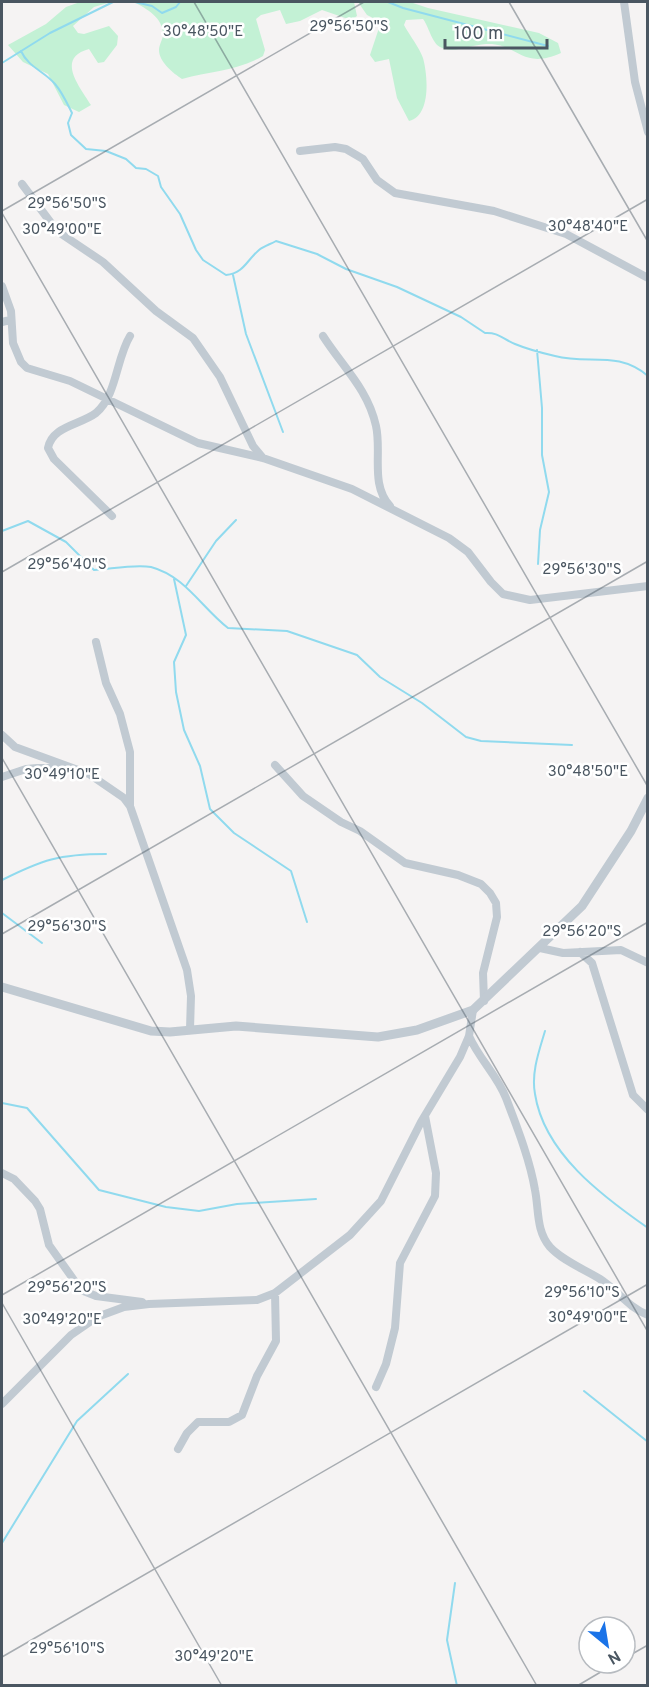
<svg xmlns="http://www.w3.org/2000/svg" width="649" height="1687" font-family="Overpass,sans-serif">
	<rect width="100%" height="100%" fill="#f5f3f3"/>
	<path fill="#c3f1d5" d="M 80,2 L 111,2 L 94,7 L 73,26 L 78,33 L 84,34 L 109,26 L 118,36 L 117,45 L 104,62 L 98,63 L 89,49 C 55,58 80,87 91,105 L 79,112 L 64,105 L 48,74 L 23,62 L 8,45 L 46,24 L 66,7 Z
		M 134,2 L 354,2 L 357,16 L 351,20 L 322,10 L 300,21 L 286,24 L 280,10 L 261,15 L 256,19 L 265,50 L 263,56 C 237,71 210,71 182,79 C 173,73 159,62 159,50 C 159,45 162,41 163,36 C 164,18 147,9 134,2 Z
		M 358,2 L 410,2 L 428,8 L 539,33 L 558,43 L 561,53 C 521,71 517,42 486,44 C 470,45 454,54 440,47 C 432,43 428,25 423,19 L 406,20 L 404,25 C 410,36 419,47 423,58 C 428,76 431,116 409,121 L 397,98 L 389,59 L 375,62 L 370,55 L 381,22 L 367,15 Z"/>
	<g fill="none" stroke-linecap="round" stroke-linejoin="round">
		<path stroke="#90daee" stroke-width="2" d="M 135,2 L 152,6 L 162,13 L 176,7 L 180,2
			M 388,2 L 403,8 L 548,46
			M 21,51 C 28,67 44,71 55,84 C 62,92 67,103 72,113 L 68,123 L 71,135 L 86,149 L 106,151 L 126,159 L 136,168 L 146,169 L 158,176 L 161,187 L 180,214 L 196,250 L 203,260 L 226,275 C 244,273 246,261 259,250 C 264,246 271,244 276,241 L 317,254 L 346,269 L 397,287 L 461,317 L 485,333 C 498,332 503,339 515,344 C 527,349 542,353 555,356 C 589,365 617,350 648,376
			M 2,63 L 50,33 L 113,2
			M 233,275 L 246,334 L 283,432
			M 537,350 L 542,408 L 542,455 L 549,492 L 540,530 L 538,564
			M 2,531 L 28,521 L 66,542 L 94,570 C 111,569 135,564 151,567 C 185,576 202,608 228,628 L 287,631 L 357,655 L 380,677 L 422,703 L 466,737 L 481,741 L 572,745
			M 174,579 L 186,635 L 174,662 L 176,692 L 184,730 L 200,766 L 210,809 L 234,833 L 291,871 L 307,922
			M 186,586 L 216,541 L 236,520
			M 2,880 C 42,860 59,854 106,854
			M 2,913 L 42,943
			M 545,1031 C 539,1051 531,1073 535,1094 C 544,1153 602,1196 648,1228
			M 2,1103 L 27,1108 L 99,1190 L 166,1207 L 199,1211 L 237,1204 L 316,1199
			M 584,1391 L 648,1442
			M 2,1543 L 77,1421 L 128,1374
			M 455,1583 L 447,1640 L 457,1686"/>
		<path stroke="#c1cad2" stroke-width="8" d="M 624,2 L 635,82 L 648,132
			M 300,151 L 335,147 L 346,149 L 363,159 L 377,180 L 395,193 L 494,211 L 566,234 L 648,278
			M 22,184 L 57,231 L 103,262 L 156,311 L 193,338 L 220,377 L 253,446 L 263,458
			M 2,286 L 11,311 L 13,343 L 21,362 L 27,368 L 70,381 L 198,443 L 263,458 L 352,489 L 449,538 L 468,552 L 491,582 L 503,594 L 530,600 L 648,586
			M 2,322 L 10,320
			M 323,336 C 342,366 368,389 376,426 C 382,452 370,485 390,506
			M 112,516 L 54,459 L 48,448 C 52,426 80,425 96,413 C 117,395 116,359 130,336
			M 96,642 L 106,683 L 120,714 L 130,752 L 130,806
			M 2,735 L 15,747 L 89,774 L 124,798 L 130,806 L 187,970 L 191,996 L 190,1029
			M 275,765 L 303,796 L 341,822 L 360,831 L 405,863 L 458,875 L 481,884 L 490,893 L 496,903 L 497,917 L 483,973 L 484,1001
			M 2,777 L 26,769 L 60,766
			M 540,948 L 563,953 L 621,950 L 648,963
			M 580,952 L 592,963 L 633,1095 L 648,1110
			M 469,1036 C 479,1059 497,1075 506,1098 C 517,1127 530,1160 535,1190 C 539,1210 536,1231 550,1247 C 563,1261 584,1269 600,1279 C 617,1290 629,1308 648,1315
			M 2,1173 L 14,1179 L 35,1201 L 40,1209 L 49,1245 L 81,1290 L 96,1296 L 142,1302
			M 376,1387 L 386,1364 L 395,1328 L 400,1263 L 435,1196 L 436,1173 L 425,1116
			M 2,1404 L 71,1335 L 97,1317 L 124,1307 L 149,1304 L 257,1300 L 275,1293 L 350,1235 L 381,1201 L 421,1122 L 460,1057 L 469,1036 L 473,1010
			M 178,1449 L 187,1433 L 198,1422 L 229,1422 L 242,1415 L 257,1376 L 276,1341 L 275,1293"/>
		<path stroke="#c1cad2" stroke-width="9" d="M 2,987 L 151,1031 L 170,1032 L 236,1026 L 378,1037 L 417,1030 L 473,1010 L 582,906 L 631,831 L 648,798"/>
	</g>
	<path fill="none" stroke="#4a5661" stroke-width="1.5" stroke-opacity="0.45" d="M 194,2 L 648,787M 509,2 L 648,242M 2,211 L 364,2M 2,213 L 648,1332M 2,572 L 648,199M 2,758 L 537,1686M 2,934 L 648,561M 2,1295 L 648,922M 2,1303 L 222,1686M 2,1657 L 648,1284M 625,1658 L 648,1645M 577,1686 L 616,1663"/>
	<g font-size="15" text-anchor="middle" fill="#4a5661" stroke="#fff" stroke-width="5" stroke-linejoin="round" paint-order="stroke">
		<text x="349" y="31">29°56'50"S</text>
		<text x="203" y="36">30°48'50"E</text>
		<text x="67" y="208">29°56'50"S</text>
		<text x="588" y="231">30°48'40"E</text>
		<text x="62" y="234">30°49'00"E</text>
		<text x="67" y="569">29°56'40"S</text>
		<text x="582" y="574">29°56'30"S</text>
		<text x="588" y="776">30°48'50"E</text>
		<text x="62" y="779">30°49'10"E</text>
		<text x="67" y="931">29°56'30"S</text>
		<text x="582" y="936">29°56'20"S</text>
		<text x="67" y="1292">29°56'20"S</text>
		<text x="582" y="1297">29°56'10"S</text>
		<text x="588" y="1322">30°49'00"E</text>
		<text x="62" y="1324">30°49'20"E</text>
		<text x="67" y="1653">29°56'10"S</text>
		<text x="214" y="1661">30°49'20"E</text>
	</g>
	<rect width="649" height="1687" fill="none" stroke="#4a5661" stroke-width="6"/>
	<g transform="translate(607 1645) rotate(150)"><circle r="28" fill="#ffffff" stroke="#b7bbc0" stroke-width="1.5"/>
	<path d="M0-4.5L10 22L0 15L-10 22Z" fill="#1a73e8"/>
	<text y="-9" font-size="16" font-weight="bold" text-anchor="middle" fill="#4a5661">N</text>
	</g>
	<path d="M445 39v9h102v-9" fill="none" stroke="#4a5661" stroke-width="3"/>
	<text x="454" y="39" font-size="18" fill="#4a5661" stroke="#ffffff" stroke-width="4.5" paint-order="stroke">100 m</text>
</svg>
